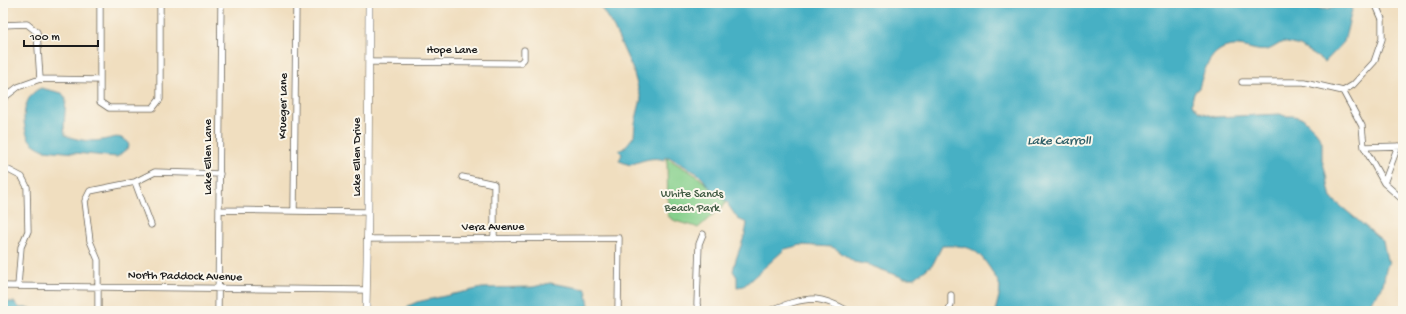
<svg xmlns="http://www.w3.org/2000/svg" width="1406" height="314" font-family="'Gochi Hand',sans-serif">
	<rect width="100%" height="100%" fill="#fbf7ec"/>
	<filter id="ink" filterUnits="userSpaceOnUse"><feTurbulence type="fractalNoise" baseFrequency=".025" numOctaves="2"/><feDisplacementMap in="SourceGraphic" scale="8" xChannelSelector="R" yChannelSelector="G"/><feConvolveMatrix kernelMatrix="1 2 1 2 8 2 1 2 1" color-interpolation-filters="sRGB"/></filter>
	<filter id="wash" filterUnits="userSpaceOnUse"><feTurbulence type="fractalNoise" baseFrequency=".012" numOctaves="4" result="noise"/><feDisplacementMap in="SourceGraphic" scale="16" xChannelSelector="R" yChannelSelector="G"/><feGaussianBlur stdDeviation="0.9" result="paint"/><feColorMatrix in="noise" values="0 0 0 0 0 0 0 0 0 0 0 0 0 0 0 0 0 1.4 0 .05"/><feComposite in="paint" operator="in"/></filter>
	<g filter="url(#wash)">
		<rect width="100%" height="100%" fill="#f0debf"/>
		<path fill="#86d08c" stroke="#517654" d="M 667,158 L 697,176 L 727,202 L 698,228 C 689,223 676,224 668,216 Z"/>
		<path fill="#46b0c4" stroke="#316670" d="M 598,3 L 1305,3 C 1310,6 1320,10 1326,9 C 1337,7 1340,0 1353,6 L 1344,42 L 1325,62 L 1300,46 L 1283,42 C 1278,44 1272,49 1267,50 C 1258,52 1248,47 1239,46 C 1212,44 1205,67 1199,88 C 1194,91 1192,98 1192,104 L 1199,112 L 1215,117 L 1280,114 L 1285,116 L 1294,116 L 1303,118 L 1316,131 L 1322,142 L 1322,160 L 1325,170 L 1331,198 L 1383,241 L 1387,260 L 1389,262 C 1384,271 1385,282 1381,289 C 1374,301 1371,295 1370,311 L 995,311 C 997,303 1000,295 1000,287 C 999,282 995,277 993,273 C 977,248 971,245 942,246 L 933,264 L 915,278 L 904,278 L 869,265 L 854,262 L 836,249 L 832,247 L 801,245 L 785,249 L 744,286 L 737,287 L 737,277 L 733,271 C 736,254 745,240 747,223 L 738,219 L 728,205 L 729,204 L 709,187 L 703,179 L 698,174 L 669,157 L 665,157 L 664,160 C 653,156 641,161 630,165 L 619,161 L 622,154 L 619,151 L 624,148 L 634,136 L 635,123 L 641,99 L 633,70 L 614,28 Z
			M 41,88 L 62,93 L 66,99 L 64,126 L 65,135 C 76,140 90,142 102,140 C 114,138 118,134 128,142 L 129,147 L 117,157 L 44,150 C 38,147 31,144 28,137 C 20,120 24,94 41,88 Z
			M 550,283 L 586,289 L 590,311 L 403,311 L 408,306 L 417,302 L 482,288 L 533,287 Z
			M 3,302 L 14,302 L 20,308 L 30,308 L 34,311 L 3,311 Z"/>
	</g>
	<g filter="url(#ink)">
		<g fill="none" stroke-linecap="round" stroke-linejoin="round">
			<g stroke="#666055" stroke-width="7">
				<path id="minor" d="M 100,3 L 100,102 L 109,108 L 153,108 L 160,99 L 160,3
					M 3,25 L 27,24 L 37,32 L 40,79
					M 369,62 L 520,63 L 524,59 L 524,50
					M 1242,82 L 1304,82 L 1343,91 L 1362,126 L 1364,147 L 1384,183
					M 1343,91 L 1353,85 L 1374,62 L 1382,39 L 1382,19 L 1375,3
					M 3,97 L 5,97 L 18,87 L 40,79 L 100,80
					M 1398,146 L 1384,183 L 1403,200
					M 1364,147 L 1403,146
					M 3,167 L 22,177 L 27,187 L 28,231 L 21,247 L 18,286
					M 462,177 L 494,184 L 494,239
					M 135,182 L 151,225
					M 220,210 L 368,212
					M 294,210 L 296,3
					M 367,239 L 619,238 L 618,311
					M 3,286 L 366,290
					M 98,311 L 98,260 L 90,241 L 85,201 L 90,191 L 135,182 L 155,172 L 220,174
					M 218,311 L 221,3
					M 699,311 L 697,304 L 699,244 L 703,234
					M 769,311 C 784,305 799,299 815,299 C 826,300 839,306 848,311
					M 949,311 L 951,304 L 951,295"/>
			</g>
			<g stroke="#666055" stroke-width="8">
				<path id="tertiary" d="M 366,311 L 368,212 L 369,3"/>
			</g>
			<use href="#minor" stroke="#fff" stroke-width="5.5"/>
			<use href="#tertiary" stroke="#fff" stroke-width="7"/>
		</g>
	</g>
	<g text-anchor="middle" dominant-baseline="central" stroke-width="4" stroke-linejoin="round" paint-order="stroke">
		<g font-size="12" fill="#1c1c1c" stroke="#fbf7ec">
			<text x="452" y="51">Hope Lane</text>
			<text transform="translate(284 106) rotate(-89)">Krueger Lane</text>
			<text transform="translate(209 157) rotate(-90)">Lake Ellen Lane</text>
			<text transform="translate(358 157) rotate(-90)">Lake Ellen Drive</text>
			<text x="493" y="228">Vera Avenue</text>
			<text transform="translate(185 277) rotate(1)">North Paddock Avenue</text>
		</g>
		<g font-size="12" fill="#415b43" stroke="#fbf7ec">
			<text x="692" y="195">White Sands<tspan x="692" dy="14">Beach Park</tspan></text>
		</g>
		<g font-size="13" font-style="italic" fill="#2f5f68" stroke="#fbf7ec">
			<text x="1059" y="141">Lake Carroll</text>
		</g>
	</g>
	<rect width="1406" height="314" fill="none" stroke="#fbf7ec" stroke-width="16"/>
	<path d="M24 40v6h74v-6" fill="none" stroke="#1c1c1c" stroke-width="2"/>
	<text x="30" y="40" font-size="12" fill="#1c1c1c" stroke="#fbf7ec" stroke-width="3" paint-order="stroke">100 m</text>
</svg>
